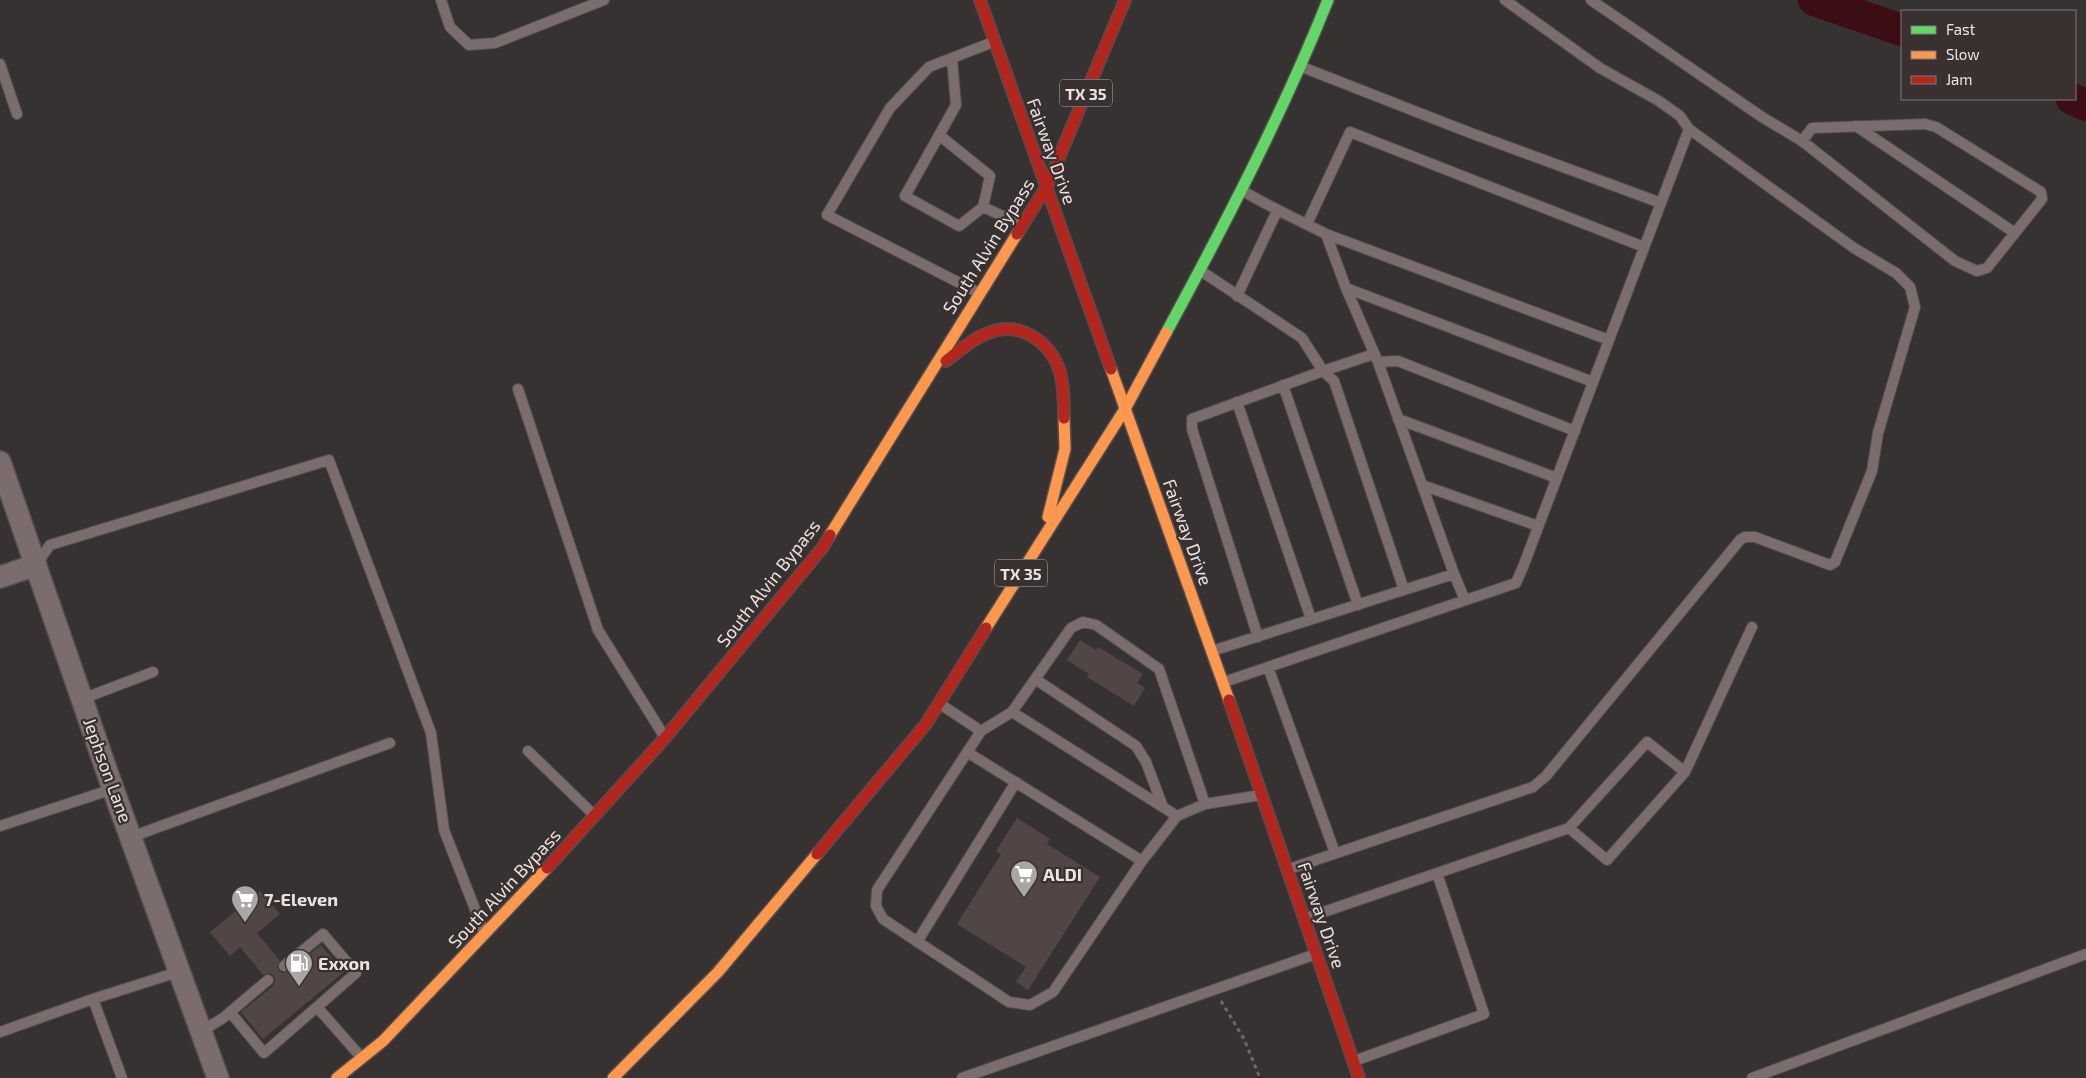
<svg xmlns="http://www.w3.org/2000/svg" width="2086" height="1078" font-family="'Exo 2',sans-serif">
	<rect width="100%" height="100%" fill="#373232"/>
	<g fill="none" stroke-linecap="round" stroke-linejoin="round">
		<path stroke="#3d0d15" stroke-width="32" d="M 1814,0 L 1902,30
			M 2072,99 L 2086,105"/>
	</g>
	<path fill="#524546" d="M 1080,640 L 1096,650 L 1098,647 L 1143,674 L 1137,683 L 1145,688 L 1134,706 L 1087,677 L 1089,674 L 1067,660 Z
		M 1017,818 L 1050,839 L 1047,844 L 1100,877 L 1028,990 L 1016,982 L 1026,967 L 957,924 L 1001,854 L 996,851 Z
		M 260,891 L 280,914 L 257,933 L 280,961 L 277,967 L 279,971 L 282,973 L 288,972 L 321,945 L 344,972 L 263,1039 L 241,1012 L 273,986 L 275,979 L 274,976 L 270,973 L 263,975 L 240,947 L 230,956 L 210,932 Z"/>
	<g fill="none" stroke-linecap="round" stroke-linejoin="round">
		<g stroke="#534f4f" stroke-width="12">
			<path id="lane" d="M 441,0 L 450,27 L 469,45 L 495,43 L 604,0
				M 1591,0 L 1762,117 L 1802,141 L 1955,261 L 1977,271 L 1987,268 L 2042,199 L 2041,192 L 1936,127 L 1925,124 L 1812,128 L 1802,141
				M 952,59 L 956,105 L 905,196 L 959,226 L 983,207 L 1020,224
				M 0,64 L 17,114
				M 1302,67 L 1468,132 L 1661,203
				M 1856,126 L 2015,233
				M 939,135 L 990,176 L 983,207
				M 1307,224 L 1350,132 L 1644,247
				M 1326,234 L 1609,340
				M 1201,271 L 1302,338 L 1323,371 L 1374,354
				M 1346,288 L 1593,382
				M 979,293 L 827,215 L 890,108 L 929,67 L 993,42
				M 1237,296 L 1277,211
				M 1378,362 L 1398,361 L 1575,431
				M 1283,385 L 1358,605
				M 518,389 L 598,630 L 664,736
				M 1237,402 L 1311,619
				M 1398,419 L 1557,478
				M 1422,485 L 1538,526
				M 36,565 L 50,545 L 329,460 L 431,733 L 444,830 L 484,932
				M 1454,574 L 1465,600
				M 1258,637 L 1192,429 L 1192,419 L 1323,371 L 1334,381 L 1404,590
				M 1212,651 L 1454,574 L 1378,362 L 1346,288 L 1326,234 C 1298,220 1270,207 1243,191
				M 1268,667 L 1335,853
				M 1035,679 L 1136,746 L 1146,762 L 1163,807
				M 1224,682 L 1516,583 L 1523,567 L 1689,129
				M 82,699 L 153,672
				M 940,704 L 981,731 L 1012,712 L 1071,628 L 1083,622 L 1096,625 L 1159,669 L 1205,804 L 1261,795
				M 1012,712 L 1177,816
				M 981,731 L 877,890 L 876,906 L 883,919 L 1009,1002 L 1030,1005 L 1053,992 L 1142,861 L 1177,816 L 1205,804
				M 528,751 L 594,815
				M 967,752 L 1142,861
				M 0,826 L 113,789
				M 1569,828 L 1607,860 L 1685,772 L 1752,627
				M 131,837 L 390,743
				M 1289,869 L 1533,787 L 1546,776 L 1740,540 L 1745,537 L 1755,537 L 1830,565 L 1835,562 L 1872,471 L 1878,433 L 1915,307 L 1910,287 L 1896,273 L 1854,248 L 1765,184 L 1689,129 L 1680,116 L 1659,101 L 1600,68 L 1505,0
				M 1306,918 L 1569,828 L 1647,742 L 1685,772
				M 917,942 L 1016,782
				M 93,999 L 122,1078
				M 317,1007 L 361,1057
				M 230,1012 L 264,1053 L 356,973 L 323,934 L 284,966
				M 0,1032 L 93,999 L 178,972
				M 200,1032 L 223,1018 L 268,980
				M 1354,1061 L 1484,1014 L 1437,873
				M 962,1078 L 1316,954
				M 1752,1078 L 2086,954"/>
		</g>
		<g stroke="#534f4f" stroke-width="24">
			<path id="street" d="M 0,462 L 113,789 L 218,1078
				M 0,577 L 36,565"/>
		</g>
		<g stroke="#534f4f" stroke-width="14">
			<path id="fast" d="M 1166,333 C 1225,224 1282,115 1328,0"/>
		</g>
		<g stroke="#534f4f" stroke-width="14">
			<path id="slow" d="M 1111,369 L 1229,700
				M 1048,517 L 1065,449 L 1064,418
				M 830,535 L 1017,234
				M 986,628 L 1125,409 L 1166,333
				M 337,1078 L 383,1041 L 547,868
				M 613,1078 L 718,972 L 817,854"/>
		</g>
		<g stroke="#534f4f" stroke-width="14">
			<path id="jam" d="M 980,0 L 1111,369
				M 1017,234 L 1047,186 L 1125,0
				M 946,361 C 959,351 972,339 988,333 C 1019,320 1050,341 1060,372 C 1064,387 1064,403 1064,418
				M 1229,700 L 1359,1078
				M 817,854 L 926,724 L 986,628
				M 547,868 L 665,738 L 823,547 L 830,535"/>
		</g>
		<path stroke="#706767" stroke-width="3" stroke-dasharray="4 4" stroke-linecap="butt" d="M 1221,1001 L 1244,1039 L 1260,1078"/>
		<use href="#lane" stroke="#7b6d6e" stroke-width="10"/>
		<use href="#street" stroke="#7b6d6e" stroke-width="21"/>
		<use href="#fast" stroke="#63d668" stroke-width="11"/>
		<use href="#slow" stroke="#ff974d" stroke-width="11"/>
		<use href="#jam" stroke="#b3261e" stroke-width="11"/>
	</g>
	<defs>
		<g id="supermarket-pin" transform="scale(1.4375)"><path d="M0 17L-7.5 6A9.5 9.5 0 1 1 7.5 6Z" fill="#aba6a6" stroke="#393030"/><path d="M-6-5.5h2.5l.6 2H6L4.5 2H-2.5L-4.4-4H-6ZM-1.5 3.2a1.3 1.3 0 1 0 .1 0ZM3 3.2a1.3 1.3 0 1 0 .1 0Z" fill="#fff"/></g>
		<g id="fuel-pin" transform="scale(1.4375)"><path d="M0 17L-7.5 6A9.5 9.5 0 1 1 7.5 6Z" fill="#aba6a6" stroke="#393030"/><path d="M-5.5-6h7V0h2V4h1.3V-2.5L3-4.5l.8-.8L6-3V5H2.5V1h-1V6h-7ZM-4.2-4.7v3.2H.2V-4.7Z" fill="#fff"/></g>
	</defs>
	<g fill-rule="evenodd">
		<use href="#supermarket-pin" x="1024" y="874"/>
		<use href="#supermarket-pin" x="245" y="899"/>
		<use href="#fuel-pin" x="299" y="963"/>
	</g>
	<g text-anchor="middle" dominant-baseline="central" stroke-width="4.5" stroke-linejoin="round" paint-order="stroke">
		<g fill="#393030" stroke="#b5aeae" stroke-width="1">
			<rect x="1060" y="79.5" width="52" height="27" rx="4"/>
			<rect x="995" y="559.5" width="52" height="27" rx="4"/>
		</g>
		<g font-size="16" font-weight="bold" fill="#eae4e4">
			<text x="1086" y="93">TX 35</text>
			<text x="1021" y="573">TX 35</text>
		</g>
		<g font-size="18" fill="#eae4e4" stroke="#393030">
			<text transform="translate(1052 151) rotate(70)">Fairway Drive</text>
			<text transform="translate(988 246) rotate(-58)">South Alvin Bypass</text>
			<text transform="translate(1188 532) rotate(70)">Fairway Drive</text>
			<text transform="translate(768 583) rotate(-52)">South Alvin Bypass</text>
			<text transform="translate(108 770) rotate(70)">Jephson Lane</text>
			<text transform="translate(504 888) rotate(-47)">South Alvin Bypass</text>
			<text transform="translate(1322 915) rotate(71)">Fairway Drive</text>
		</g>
		<g font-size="18" font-weight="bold" fill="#eae4e4" stroke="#393030" text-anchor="start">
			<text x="1043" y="874">ALDI</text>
			<text x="264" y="899">7-Eleven</text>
			<text x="318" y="963">Exxon</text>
		</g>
	</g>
	<rect x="1901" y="10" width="175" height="90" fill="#393030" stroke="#807878"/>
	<rect x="1911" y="26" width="25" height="8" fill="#63d668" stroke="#807878"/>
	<text x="1946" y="35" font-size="15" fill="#eae4e4">Fast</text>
	<rect x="1911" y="51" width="25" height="8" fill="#ff974d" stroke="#807878"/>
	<text x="1946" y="60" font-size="15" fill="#eae4e4">Slow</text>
	<rect x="1911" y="76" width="25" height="8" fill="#b3261e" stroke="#807878"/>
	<text x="1946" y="85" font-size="15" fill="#eae4e4">Jam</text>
</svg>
